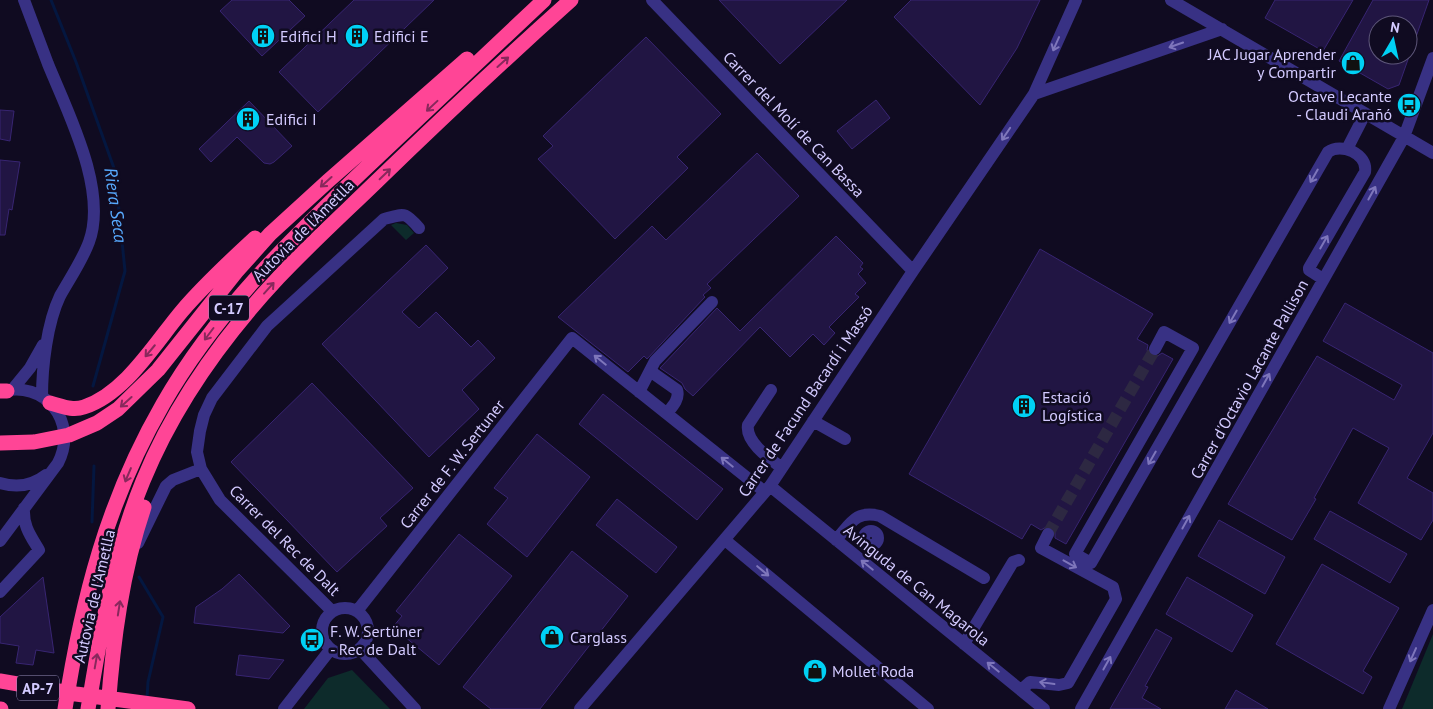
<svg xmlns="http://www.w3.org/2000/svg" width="1433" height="709" font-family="'PT Sans',sans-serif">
	<rect width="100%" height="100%" fill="#100b21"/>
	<path fill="#0d2b2b" d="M 396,223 L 407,225 L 414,233 L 406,240 L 391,225 Z
		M 1433,634 L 1433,709 L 1402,709 Z
		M 352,670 L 390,709 L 304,709 L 328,678 Z"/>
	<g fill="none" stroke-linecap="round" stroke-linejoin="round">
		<path stroke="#041740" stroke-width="3" d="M 51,0 L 76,62 L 115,171 L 125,271 L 93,386
			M 92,522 L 94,466
			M 139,577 L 163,617 L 148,682 L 147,698"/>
	</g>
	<path fill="#211543" stroke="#382572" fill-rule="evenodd" d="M 232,0 L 289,0 L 305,16 L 262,56 L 220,11 Z
		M 354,0 L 434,0 L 318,112 L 279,72 Z
		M 719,0 L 847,0 L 780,64 Z
		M 911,0 L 1040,0 L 1017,48 L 980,105 L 894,17 Z
		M 1275,0 L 1353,0 L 1323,51 L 1265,18 Z
		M 1373,0 L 1429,0 L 1399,85 L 1388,89 L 1339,61 ZM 1378,25 L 1408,25 L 1408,55 L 1378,55 Z
		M 646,37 L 721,114 L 677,157 L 688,168 L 615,239 L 538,159 L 553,146 L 543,136 Z
		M 876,100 L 890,118 L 852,149 L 837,131 Z
		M 249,101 L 292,146 L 274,162 L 270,164 L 264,163 L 237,137 L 211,162 L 199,149 Z
		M 0,110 L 14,111 L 10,141 L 0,139 Z
		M 757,153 L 799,196 L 707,284 L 711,288 L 703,295 L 705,297 L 647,359 L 644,356 L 628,372 L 558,317 L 652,226 L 666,240 Z
		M 0,160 L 20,162 L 12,210 L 9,209 L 5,235 L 0,235 Z
		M 836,236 L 863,263 L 860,267 L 863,269 L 858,274 L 866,283 L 855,294 L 859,297 L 829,327 L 835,333 L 824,345 L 813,334 L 790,357 L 760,327 L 693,396 L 685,389 L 682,383 L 660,368 L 717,308 L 740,331 Z
		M 426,245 L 448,268 L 402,312 L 419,328 L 436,312 L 471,347 L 478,340 L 495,358 L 462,390 L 479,409 L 429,457 L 322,344 Z
		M 1040,249 L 1153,314 L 1137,339 L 1148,345 L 1147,350 L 1151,356 L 1156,357 L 1162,353 L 1173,359 L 1066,544 L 1055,538 L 1055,530 L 1048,526 L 1041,530 L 1031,524 L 1022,539 L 909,474 Z
		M 1345,303 L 1433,353 L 1433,433 L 1407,478 L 1433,493 L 1433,520 L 1421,540 L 1358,503 L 1389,448 L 1353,428 L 1314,498 L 1316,499 L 1292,540 L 1228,504 L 1317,356 L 1394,400 L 1402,385 L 1323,341 Z
		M 312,383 L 413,488 L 380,518 L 387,526 L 337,572 L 231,462 Z
		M 603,394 L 723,489 L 697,520 L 579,424 Z
		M 537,434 L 590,477 L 527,557 L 487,524 L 508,498 L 494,488 Z
		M 617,499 L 677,547 L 656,573 L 596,525 Z
		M 1330,511 L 1407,554 L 1390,583 L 1314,539 Z
		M 1219,520 L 1285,557 L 1265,594 L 1198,556 Z
		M 459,534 L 512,576 L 439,665 L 393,627 L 402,616 L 396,611 Z
		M 572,551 L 628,596 L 540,709 L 491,709 L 463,687 Z
		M 1322,564 L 1399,608 L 1363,671 L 1372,677 L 1363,694 L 1276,644 Z
		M 239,574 L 290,626 L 283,633 L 194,623 L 196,607 L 222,589 Z
		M 43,577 L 54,653 L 36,650 L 33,665 L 16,663 L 19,646 L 0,643 L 0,617 Z
		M 1187,577 L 1253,615 L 1232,652 L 1166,614 Z
		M 1156,629 L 1172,638 L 1145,686 L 1148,687 L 1142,698 L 1161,709 L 1110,709 Z
		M 239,655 L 284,660 L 269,679 L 236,675 Z
		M 1236,690 L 1268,709 L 1225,709 Z"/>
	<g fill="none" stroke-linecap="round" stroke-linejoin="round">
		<path stroke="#2d2842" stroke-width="12" stroke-dasharray="12 6" stroke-linecap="butt" d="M 1048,534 L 1155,349"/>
		<path stroke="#383184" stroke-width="12" d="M 24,0 C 32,21 40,43 48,64 C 68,113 108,190 89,242 C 82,261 70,278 60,296 C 47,323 42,367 42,397
			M 652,0 L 913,271
			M 1171,0 L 1433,153
			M 1034,94 L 1222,29
			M 1347,149 L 1365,114
			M 1155,349 L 1164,332 L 1193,348 L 1075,554 L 1091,563 L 1328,152 C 1341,142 1368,154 1365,172 L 1309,268 L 1309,270 L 1323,279
			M 650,371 L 677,390 C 680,399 672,407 667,413
			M 12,390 L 30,368 L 43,345
			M 771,390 L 748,425 C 745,442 770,459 782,468
			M 0,392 C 45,379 79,422 58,463 L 0,541
			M 639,392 L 655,361 L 712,302
			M 813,421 L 845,439
			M 0,483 C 17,488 32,486 46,475
			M 770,486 L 1044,709
			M864 538a7 7 0 1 1 14 0a7 7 0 1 1-14 0Z
			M 725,540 L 928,709
			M 836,540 C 851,523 856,510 880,516 L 984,578
			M 138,543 L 166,486 L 173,480 L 201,469
			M 0,592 L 39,550 C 30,535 23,526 24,508
			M322 631a23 23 0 1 1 46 0a23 23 0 1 1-46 0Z
			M 332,611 L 220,500 L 201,469 L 197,452 L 200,431 L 204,415 L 212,398 L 267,326 L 384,219 C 405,214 404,211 419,228
			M 357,611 L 572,338 L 765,492
			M 964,644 L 1013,562 L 1019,560
			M 360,649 L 415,709
			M 1021,690 L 1030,682 L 1059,685 L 1068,683 L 1116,599 L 1113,587 L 1041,548 L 1048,534
			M 284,709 L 330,650
			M 580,709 L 770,486 L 913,271 L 1034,94 L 1076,0
			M 1081,709 L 1404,137 L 1433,58
			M 1389,709 L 1433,610"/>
		<path stroke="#ff4596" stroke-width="15" d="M 0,391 L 7,391
			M 50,403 C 62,406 72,411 84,407 C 125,394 155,343 182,311 C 204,285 230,261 255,238
			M 0,443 L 34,442 L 69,435 L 97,423 L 118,409 L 158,370 L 236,272 L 270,234 L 328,181 L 467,59
			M 0,681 L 76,694 L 188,709
			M 0,709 L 1,709
			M 65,709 C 82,599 107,501 163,404 C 216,311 293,237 370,164 C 428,110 486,55 544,0
			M 88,709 C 101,632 113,554 143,481 C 174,405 222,338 278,278 C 309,245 343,214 376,182 C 440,120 505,59 571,0
			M 108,709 C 113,640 122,572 144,507"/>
	</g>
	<defs><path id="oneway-shaft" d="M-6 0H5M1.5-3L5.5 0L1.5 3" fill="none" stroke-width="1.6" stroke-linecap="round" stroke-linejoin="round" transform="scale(1.25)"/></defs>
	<g stroke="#7e76bb">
		<use href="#oneway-shaft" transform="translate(1056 44) rotate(114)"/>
		<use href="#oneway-shaft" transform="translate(1176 45) rotate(161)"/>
		<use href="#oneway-shaft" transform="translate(1006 134) rotate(124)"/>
		<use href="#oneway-shaft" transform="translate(1314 176) rotate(120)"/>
		<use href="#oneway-shaft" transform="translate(1372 193) rotate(-61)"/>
		<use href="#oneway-shaft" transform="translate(1324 242) rotate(-60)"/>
		<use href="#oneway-shaft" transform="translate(1233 317) rotate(120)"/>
		<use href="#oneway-shaft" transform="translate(600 360) rotate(-141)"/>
		<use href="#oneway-shaft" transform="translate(1266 380) rotate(-61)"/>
		<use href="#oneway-shaft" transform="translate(1152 458) rotate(120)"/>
		<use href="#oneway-shaft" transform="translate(727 462) rotate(-141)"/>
		<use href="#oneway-shaft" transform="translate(1186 522) rotate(-61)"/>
		<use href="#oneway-shaft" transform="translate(1070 564) rotate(29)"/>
		<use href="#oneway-shaft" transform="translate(867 565) rotate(-141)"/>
		<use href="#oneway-shaft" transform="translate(763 571) rotate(40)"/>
		<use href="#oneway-shaft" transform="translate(1413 655) rotate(114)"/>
		<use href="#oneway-shaft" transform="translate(1107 663) rotate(-61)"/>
		<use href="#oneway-shaft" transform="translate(993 667) rotate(-141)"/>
		<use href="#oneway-shaft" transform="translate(1047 683) rotate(-172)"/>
	</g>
	<g stroke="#88285c">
		<use href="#oneway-shaft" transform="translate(503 62) rotate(-42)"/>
		<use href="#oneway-shaft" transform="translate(432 106) rotate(137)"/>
		<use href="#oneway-shaft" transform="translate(385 174) rotate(-44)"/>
		<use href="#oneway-shaft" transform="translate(326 182) rotate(138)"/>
		<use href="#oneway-shaft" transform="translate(269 288) rotate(-48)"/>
		<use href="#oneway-shaft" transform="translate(209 334) rotate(127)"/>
		<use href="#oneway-shaft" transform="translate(150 351) rotate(130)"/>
		<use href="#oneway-shaft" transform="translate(126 402) rotate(138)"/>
		<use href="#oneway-shaft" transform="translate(128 475) rotate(113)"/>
		<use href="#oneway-shaft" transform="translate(119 608) rotate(-81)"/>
		<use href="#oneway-shaft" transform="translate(96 661) rotate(-80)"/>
	</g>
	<defs>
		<g id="building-disc" transform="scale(1.25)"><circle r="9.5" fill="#00d1f5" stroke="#100b21"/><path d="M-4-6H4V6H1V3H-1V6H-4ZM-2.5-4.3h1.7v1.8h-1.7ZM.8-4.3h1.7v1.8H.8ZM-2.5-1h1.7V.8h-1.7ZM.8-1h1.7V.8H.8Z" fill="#111"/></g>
		<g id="shop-disc" transform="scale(1.25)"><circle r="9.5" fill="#00d1f5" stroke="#100b21"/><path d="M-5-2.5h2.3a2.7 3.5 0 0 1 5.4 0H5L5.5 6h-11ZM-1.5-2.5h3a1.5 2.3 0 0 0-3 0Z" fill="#111"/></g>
		<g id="bus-disc" transform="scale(1.25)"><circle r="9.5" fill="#00d1f5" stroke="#100b21"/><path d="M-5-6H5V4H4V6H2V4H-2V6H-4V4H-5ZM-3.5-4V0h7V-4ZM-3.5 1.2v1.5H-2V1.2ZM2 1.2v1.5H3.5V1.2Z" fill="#111"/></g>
	</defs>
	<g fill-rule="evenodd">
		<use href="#building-disc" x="263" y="36"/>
		<use href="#building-disc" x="357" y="36"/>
		<use href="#shop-disc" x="1353" y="63"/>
		<use href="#bus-disc" x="1409" y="105"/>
		<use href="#building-disc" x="248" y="119"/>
		<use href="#building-disc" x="1024" y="406"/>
		<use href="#shop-disc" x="552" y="637"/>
		<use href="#bus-disc" x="312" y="640"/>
		<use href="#shop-disc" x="815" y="671"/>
	</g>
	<g text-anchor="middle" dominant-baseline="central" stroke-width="5" stroke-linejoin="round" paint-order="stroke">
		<g fill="#100b21" stroke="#9891bc" stroke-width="1">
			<rect x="209" y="295.5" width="40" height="25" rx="4"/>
			<rect x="17" y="675.5" width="42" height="25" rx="4"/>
		</g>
		<g font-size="15" font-weight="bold" fill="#d3caff">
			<text x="229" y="308">C-17</text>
			<text x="38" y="688">AP-7</text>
		</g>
		<g font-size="16" fill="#d3caff" stroke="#100b21" text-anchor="start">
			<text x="280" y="36">Edifici H</text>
			<text x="374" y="36">Edifici E</text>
			<text x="1336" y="54" text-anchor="end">JAC Jugar Aprender<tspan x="1336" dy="18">y Compartir</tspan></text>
			<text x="1392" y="96" text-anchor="end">Octave Lecante<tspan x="1392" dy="18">- Claudi Arañó</tspan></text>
			<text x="266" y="119">Edifici I</text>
			<text x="1042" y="397">Estació<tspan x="1042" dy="18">Logística</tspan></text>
			<text x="330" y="631">F. W. Sertüner<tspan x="330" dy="18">- Rec de Dalt</tspan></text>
			<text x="570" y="637">Carglass</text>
			<text x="832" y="671">Mollet Roda</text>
		</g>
		<g font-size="16" fill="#d3caff" stroke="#100b21">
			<text transform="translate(794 124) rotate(46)">Carrer del Molí de Can Bassa</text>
			<text transform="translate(303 230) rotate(-45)">Autovia de l'Ametlla</text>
			<text transform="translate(1249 379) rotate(-61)">Carrer d'Octavio Lacante Pallison</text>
			<text transform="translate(805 401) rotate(-56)">Carrer de Facund Bacardí i Massó</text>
			<text transform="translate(452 464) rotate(-52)">Carrer de F. W. Sertuner</text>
			<text transform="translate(285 540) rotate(45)">Carrer del Rec de Dalt</text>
			<text transform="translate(917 585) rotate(39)">Avinguda de Can Magarola</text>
			<text transform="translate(94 596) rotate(-77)">Autovia de l'Ametlla</text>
		</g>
		<g font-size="18" font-style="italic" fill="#58aaff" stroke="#100b21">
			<text transform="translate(116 205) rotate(82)">Riera Seca</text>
		</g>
	</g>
	<g transform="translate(1393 40) rotate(9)"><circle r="24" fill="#100b21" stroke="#5e577a"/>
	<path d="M0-4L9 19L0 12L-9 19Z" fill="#00d1f5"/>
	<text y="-8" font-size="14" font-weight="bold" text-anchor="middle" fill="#d3caff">N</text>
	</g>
</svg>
